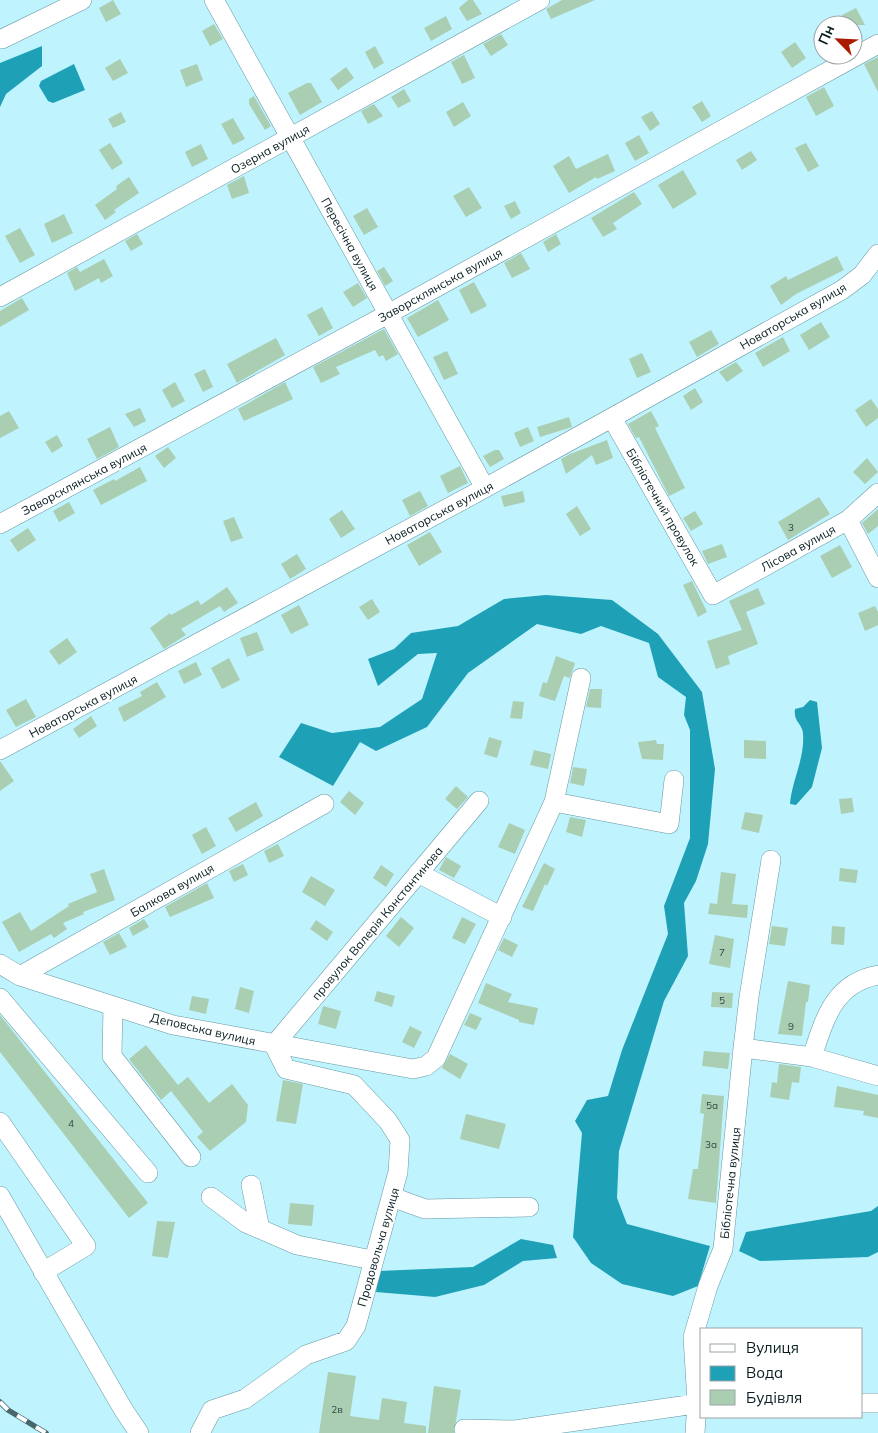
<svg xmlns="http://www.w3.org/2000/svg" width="878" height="1433" font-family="Mulish,sans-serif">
	<rect width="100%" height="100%" fill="#bff3fe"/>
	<path fill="#1ea1b7" d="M 42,46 L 42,66 L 6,94 L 0,107 L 0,63 Z
		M 74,64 L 85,90 L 53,103 L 48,101 L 39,86 L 41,81 Z
		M 546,595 L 612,600 L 658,634 L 702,692 L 715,769 L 708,844 L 696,881 L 684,903 L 688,956 L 664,1001 L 619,1151 L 617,1198 L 627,1224 L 710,1246 L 698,1286 L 673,1296 L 622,1284 L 591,1263 L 573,1237 L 582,1133 L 575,1121 L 587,1100 L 608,1096 L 622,1050 L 668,934 L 664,906 L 690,838 L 690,730 L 684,715 L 686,697 L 658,677 L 649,643 L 601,626 L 581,634 L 537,624 L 468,673 L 427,727 L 376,751 L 360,742 L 333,786 L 279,757 L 301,723 L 332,733 L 380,727 L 422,699 L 437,653 L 418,654 L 378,686 L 368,659 L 394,649 L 411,633 L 458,626 L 504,599 Z
		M 810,700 L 817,702 L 822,748 L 812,787 L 796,805 L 790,804 C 792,780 805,758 803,734 C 803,724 793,722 795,709 L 803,707 Z
		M 878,1206 L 878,1252 L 868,1257 L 760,1261 L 739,1251 L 746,1232 L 871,1211 Z
		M 521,1239 L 553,1245 L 557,1258 L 523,1261 L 484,1285 L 435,1297 L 376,1292 L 379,1271 L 473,1267 Z"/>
	<path fill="#aaceb2" d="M 113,0 L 121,14 L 106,22 L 99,8 Z
		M 468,0 L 473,0 L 482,14 L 467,21 L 459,8 Z
		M 562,0 L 595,0 L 551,19 L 546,9 Z
		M 856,8 L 865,25 L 848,25 L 842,15 Z
		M 446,16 L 452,29 L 431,41 L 424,28 Z
		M 214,24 L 223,39 L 210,46 L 202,31 Z
		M 501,34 L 508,45 L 491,56 L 483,44 Z
		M 795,42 L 806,58 L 792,68 L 781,52 Z
		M 375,46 L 384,63 L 374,69 L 365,52 Z
		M 464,55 L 475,78 L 462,84 L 451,62 Z
		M 878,57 L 878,92 L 864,64 Z
		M 120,59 L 128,73 L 113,81 L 105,68 Z
		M 197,64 L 203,80 L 186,87 L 180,70 Z
		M 346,67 L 354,78 L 338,90 L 330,79 Z
		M 307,83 L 311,83 L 322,102 L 300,115 L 288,93 Z
		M 824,87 L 834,106 L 816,116 L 806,97 Z
		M 404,89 L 411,101 L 398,108 L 391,97 Z
		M 254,96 L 271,126 L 265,130 L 249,104 L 249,99 Z
		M 702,101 L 711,116 L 702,122 L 692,107 Z
		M 463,102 L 471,116 L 454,127 L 446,112 Z
		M 374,104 L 383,116 L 368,124 L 361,111 Z
		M 652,111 L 660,124 L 650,131 L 641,117 Z
		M 121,112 L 126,122 L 113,128 L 108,119 Z
		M 233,118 L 245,139 L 233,145 L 221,124 Z
		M 639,135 L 649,153 L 635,161 L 625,143 Z
		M 110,143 L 123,163 L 112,170 L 99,150 Z
		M 806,143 L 819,166 L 808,172 L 795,148 Z
		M 201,144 L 208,159 L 192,167 L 185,152 Z
		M 751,151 L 757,160 L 742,170 L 736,160 Z
		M 608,154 L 615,171 L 597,179 L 596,177 L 569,193 L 553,166 L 569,156 L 576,169 Z
		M 683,170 L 697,194 L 673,209 L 658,185 Z
		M 244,176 L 249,193 L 232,199 L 227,185 Z
		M 129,177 L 139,193 L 114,210 L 116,212 L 105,220 L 95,205 L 117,189 L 116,186 Z
		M 469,187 L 482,208 L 466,217 L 453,196 Z
		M 634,192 L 642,204 L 613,223 L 617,229 L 603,237 L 591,218 Z
		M 515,201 L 521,213 L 511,219 L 504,206 Z
		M 367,208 L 378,227 L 364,235 L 353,216 Z
		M 64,214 L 73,233 L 52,243 L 44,224 Z
		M 20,228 L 35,255 L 20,263 L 5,236 Z
		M 137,234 L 143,244 L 131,251 L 125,241 Z
		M 556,234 L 561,244 L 548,252 L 543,242 Z
		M 521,253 L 530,269 L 512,278 L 504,263 Z
		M 837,256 L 844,270 L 796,294 L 781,305 L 770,286 L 786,276 L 788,280 Z
		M 104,259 L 113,276 L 101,283 L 99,278 L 75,291 L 67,273 L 77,267 L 80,272 Z
		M 384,267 L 393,281 L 385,286 L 377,271 Z
		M 474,282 L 487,306 L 471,314 L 459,290 Z
		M 358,283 L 367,298 L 353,307 L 343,292 Z
		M 22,298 L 29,310 L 0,327 L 0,311 Z
		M 438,300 L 449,320 L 418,337 L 407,318 Z
		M 322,307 L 333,328 L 319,336 L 307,315 Z
		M 821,322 L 830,337 L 809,350 L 800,335 Z
		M 384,329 L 398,354 L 386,361 L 383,355 L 379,357 L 375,350 L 336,367 L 340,374 L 321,383 L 313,367 Z
		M 711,330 L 719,344 L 697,357 L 689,342 Z
		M 783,337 L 790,351 L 763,367 L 755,353 Z
		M 276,338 L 285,355 L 237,383 L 227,364 Z
		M 447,351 L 458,374 L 444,380 L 433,357 Z
		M 642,353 L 651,372 L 637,378 L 629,359 Z
		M 736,362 L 743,371 L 727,382 L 719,372 Z
		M 205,369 L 213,387 L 203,392 L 194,374 Z
		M 175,382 L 185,401 L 172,408 L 162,390 Z
		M 285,382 L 293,399 L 244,421 L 238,409 Z
		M 695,388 L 703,402 L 691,410 L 683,396 Z
		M 871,399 L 878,409 L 878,418 L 866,427 L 855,410 Z
		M 140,408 L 146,421 L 134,427 L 125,414 Z
		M 9,411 L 19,428 L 0,438 L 0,416 Z
		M 651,411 L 659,426 L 655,428 L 685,488 L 669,496 L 639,437 L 636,438 L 628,424 Z
		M 569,417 L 572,427 L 540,437 L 537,427 Z
		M 110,427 L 119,447 L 97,459 L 87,439 Z
		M 528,427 L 534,441 L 520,447 L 514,433 Z
		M 57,435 L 63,446 L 52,453 L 45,442 Z
		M 607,440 L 613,458 L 596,465 L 592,455 L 566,474 L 561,459 L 570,454 Z
		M 168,447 L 176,458 L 164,468 L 155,456 Z
		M 495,450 L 499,450 L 504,459 L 490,467 L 483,456 Z
		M 867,458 L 878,472 L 865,484 L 853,472 Z
		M 460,466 L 468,483 L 448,493 L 440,476 Z
		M 140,467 L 147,481 L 101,505 L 93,490 L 114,479 L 115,481 Z
		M 420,491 L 428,506 L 410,516 L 402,500 Z
		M 523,491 L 525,502 L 504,507 L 501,496 Z
		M 819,497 L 830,514 L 788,540 L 778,522 Z
		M 69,502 L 75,513 L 59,522 L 53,511 Z
		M 577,506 L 591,529 L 580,536 L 566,514 Z
		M 878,509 L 878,526 L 868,534 L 862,523 Z
		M 342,510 L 355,529 L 341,538 L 329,519 Z
		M 695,511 L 703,524 L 691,531 L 683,518 Z
		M 234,517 L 243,538 L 231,542 L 223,521 Z
		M 28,528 L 36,540 L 18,552 L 10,540 Z
		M 430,532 L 442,552 L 419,566 L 407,545 Z
		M 722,544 L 727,557 L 708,564 L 702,551 Z
		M 840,545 L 852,567 L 832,578 L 820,556 Z
		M 297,554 L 306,569 L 290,579 L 281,564 Z
		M 692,581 L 707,612 L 698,617 L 683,585 Z
		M 227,587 L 238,603 L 224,612 L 220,606 L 181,629 L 186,635 L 164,649 L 150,628 L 170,613 L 171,615 L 198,600 L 201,605 Z
		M 758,588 L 765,604 L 746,612 L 758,644 L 728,656 L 730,664 L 716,669 L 707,641 L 742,630 L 729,601 Z
		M 372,599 L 380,612 L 368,620 L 359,607 Z
		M 299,605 L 309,625 L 291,634 L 281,615 Z
		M 875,606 L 878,612 L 878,625 L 865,631 L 858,613 Z
		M 257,632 L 264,650 L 247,657 L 240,638 Z
		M 67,638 L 77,652 L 59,665 L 49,651 Z
		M 556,656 L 575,663 L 570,678 L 564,676 L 555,701 L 539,696 L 543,682 L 547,683 Z
		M 229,658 L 240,680 L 222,689 L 211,668 Z
		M 196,662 L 202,675 L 184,684 L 178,671 Z
		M 157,682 L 166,697 L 124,722 L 118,708 L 142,696 L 140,692 Z
		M 590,689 L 602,689 L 601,708 L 586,707 Z
		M 26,699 L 36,717 L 16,727 L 6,710 Z
		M 513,701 L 524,702 L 522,719 L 510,718 Z
		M 91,716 L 97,726 L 79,738 L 73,729 Z
		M 489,737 L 502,741 L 497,758 L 484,754 Z
		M 656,740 L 657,744 L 664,744 L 663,760 L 642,759 L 638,742 Z
		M 744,740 L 766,741 L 766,759 L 744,758 Z
		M 534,750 L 551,754 L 548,769 L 530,765 Z
		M 0,761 L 14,781 L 0,791 Z
		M 573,767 L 587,769 L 584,786 L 570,783 Z
		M 456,786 L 468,797 L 457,809 L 445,799 Z
		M 349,791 L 364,803 L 355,815 L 340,802 Z
		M 852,798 L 854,812 L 841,814 L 839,799 Z
		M 256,802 L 263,816 L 236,832 L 228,818 Z
		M 745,812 L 763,815 L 759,833 L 741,829 Z
		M 570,817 L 586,820 L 582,837 L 566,832 Z
		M 509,823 L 525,830 L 515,854 L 498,847 Z
		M 206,827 L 216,846 L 202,854 L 192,835 Z
		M 278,844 L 284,856 L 269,863 L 264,851 Z
		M 446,857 L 461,866 L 454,878 L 439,870 Z
		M 544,863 L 555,869 L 547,886 L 545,884 L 533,911 L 522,907 Z
		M 243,864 L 248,875 L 234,882 L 229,871 Z
		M 381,865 L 394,874 L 386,887 L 373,878 Z
		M 840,868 L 858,870 L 856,883 L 839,881 Z
		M 104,869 L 115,900 L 83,912 L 84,914 L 63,923 L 67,929 L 54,938 L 51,934 L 19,952 L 2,922 L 20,912 L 31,931 L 69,906 L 68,904 L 97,892 L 90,874 Z
		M 721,872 L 736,874 L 732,904 L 748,905 L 747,918 L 708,914 L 710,903 L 717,904 Z
		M 311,876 L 335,890 L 325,906 L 302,892 Z
		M 207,883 L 214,898 L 170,917 L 165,907 Z
		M 401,917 L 414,928 L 399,947 L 386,936 Z
		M 462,917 L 476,924 L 465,944 L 452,938 Z
		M 144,919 L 149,927 L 133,936 L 129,928 Z
		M 316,920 L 333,932 L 327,941 L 310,929 Z
		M 772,926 L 788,928 L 785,946 L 769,944 Z
		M 832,926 L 845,927 L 844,945 L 831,944 Z
		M 119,933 L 127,947 L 110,955 L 103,942 Z
		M 715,935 L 734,939 L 730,968 L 709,964 Z
		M 504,938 L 518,945 L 512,957 L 498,950 Z
		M 788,981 L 810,985 L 808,1002 L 806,1002 L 802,1036 L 778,1034 Z
		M 486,983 L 512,994 L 508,1002 L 538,1008 L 534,1025 L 519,1022 L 519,1020 L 478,1003 Z
		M 240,987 L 254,991 L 249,1013 L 235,1009 Z
		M 377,991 L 395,996 L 392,1007 L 374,1001 Z
		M 712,992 L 733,993 L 732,1008 L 711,1007 Z
		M 192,996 L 209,999 L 206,1014 L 189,1010 Z
		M 323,1006 L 341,1011 L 336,1029 L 318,1024 Z
		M 470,1013 L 482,1018 L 476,1030 L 464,1025 Z
		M 0,1015 L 148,1203 L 129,1218 L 0,1052 Z
		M 410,1026 L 422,1032 L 414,1048 L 402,1042 Z
		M 146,1045 L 178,1085 L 188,1077 L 209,1103 L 232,1084 L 248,1105 L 246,1122 L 210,1151 L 197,1137 L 203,1132 L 171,1091 L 161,1100 L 129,1059 Z
		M 704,1051 L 730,1053 L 728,1069 L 702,1066 Z
		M 450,1054 L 468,1064 L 460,1079 L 442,1068 Z
		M 779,1064 L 801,1067 L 799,1083 L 792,1082 L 789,1100 L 770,1097 L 772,1082 L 777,1083 Z
		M 283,1080 L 303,1084 L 296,1124 L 276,1121 Z
		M 837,1086 L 878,1095 L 878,1118 L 863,1115 L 864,1111 L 834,1107 Z
		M 702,1094 L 724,1096 L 716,1203 L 688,1199 L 693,1169 L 698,1169 L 704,1114 L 700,1113 Z
		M 466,1114 L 506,1124 L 499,1149 L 460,1139 Z
		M 290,1203 L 314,1205 L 312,1226 L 288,1224 Z
		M 157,1221 L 175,1222 L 168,1258 L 152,1256 Z
		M 328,1372 L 356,1376 L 350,1416 L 379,1420 L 382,1398 L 407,1402 L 404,1423 L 426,1426 L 426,1433 L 319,1433 Z
		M 434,1386 L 461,1390 L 454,1433 L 428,1433 Z"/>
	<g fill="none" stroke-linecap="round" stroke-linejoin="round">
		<g stroke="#6698a2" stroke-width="20">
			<path id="minor" d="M 214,0 L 485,488
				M 2,39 L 82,0
				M 0,297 L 540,0
				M 612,418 L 713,595 L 848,520 L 878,493
				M 848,520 L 878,578
				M 0,524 L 388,314 L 878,44
				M 0,750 L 485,488 L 842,290 L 862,275 L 878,254
				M 554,802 L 669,824 L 674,780
				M 418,873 L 502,917
				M 0,964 L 20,976 L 173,1025 L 413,1069 L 426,1066 L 436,1058 L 554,802 L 581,678
				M 20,976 L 324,804
				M 0,998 L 148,1173
				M 113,1006 L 112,1056 L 191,1157
				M 743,1048 L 749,997 L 771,860
				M 812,1057 C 825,1018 834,983 878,975
				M 0,1122 L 86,1246 L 43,1272
				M 251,1185 L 260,1229
				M 0,1196 L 123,1409 L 139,1433
				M 211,1197 L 246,1223 L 297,1245 L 372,1260
				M 392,1197 L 425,1209 L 529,1207
				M 862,1403 L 878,1403
				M 464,1429 L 515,1430 L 702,1403
				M 200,1433 L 212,1410 L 245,1399 L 306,1355 L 346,1341 L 356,1326 L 398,1172 L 400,1140 L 388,1121 L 354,1085 L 286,1069 L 274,1045 L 479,801
				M 695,1433 L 697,1403 L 693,1337 L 708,1286 L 723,1249 L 743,1048 L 812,1057 L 878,1076"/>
		</g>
		<use href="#minor" stroke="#fff" stroke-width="19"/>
		<g stroke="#47666c" stroke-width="5.5">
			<path id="rail" d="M 0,1402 L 8,1410 L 46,1433"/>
		</g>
		<use href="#rail" stroke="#fff" stroke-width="4" stroke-dasharray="11" stroke-linecap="butt"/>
	</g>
	<g text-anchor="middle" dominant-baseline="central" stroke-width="4" stroke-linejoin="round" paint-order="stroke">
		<g font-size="10" fill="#304844">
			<text x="791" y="527">3</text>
			<text x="722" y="952">7</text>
			<text x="722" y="1000">5</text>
			<text x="791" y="1026">9</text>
			<text x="712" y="1105">5а</text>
			<text x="71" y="1123">4</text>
			<text x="711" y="1144">3а</text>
			<text x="337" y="1409">2в</text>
		</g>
		<g font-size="12" fill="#081c20" stroke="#fff">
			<text transform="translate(270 149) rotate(-29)">Озерна вулиця</text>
			<text transform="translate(350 244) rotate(61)">Пересічна вулиця</text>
			<text transform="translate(440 285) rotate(-29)">Заворсклянська вулиця</text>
			<text transform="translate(793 316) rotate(-30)">Новаторська вулиця</text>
			<text transform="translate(84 479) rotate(-28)">Заворсклянська вулиця</text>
			<text transform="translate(663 507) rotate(60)">Бібліотечний провулок</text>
			<text transform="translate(439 513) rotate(-28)">Новаторська вулиця</text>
			<text transform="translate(798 548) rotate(-29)">Лісова вулиця</text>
			<text transform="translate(83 706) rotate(-28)">Новаторська вулиця</text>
			<text transform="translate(172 890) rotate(-30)">Балкова вулиця</text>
			<text transform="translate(377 923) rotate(-50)">провулок Валерія Константинова</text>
			<text transform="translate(203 1029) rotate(13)">Деповська вулиця</text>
			<text transform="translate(730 1183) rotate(-84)">Бібліотечна вулиця</text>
			<text transform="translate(378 1247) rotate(-74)">Продовольча вулиця</text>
		</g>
	</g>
	<rect x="700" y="1328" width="162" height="90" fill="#ffffff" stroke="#9ca4a6"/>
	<rect x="710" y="1344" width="25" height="8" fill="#ffffff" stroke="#9ca4a6"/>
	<text x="746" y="1353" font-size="15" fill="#081c20">Вулиця</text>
	<rect x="710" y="1366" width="25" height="15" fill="#1ea1b7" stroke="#9ca4a6"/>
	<text x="746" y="1378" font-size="15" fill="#081c20">Вода</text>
	<rect x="710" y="1390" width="25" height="15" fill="#aaceb2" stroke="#9ca4a6"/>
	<text x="746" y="1403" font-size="15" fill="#081c20">Будівля</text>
	<g transform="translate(838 40) rotate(294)"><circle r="24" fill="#ffffff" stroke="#9ca4a6"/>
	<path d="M0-4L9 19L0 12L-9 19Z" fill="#a91a00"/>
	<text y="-8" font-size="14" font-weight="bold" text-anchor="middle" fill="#081c20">Пн</text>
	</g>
</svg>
